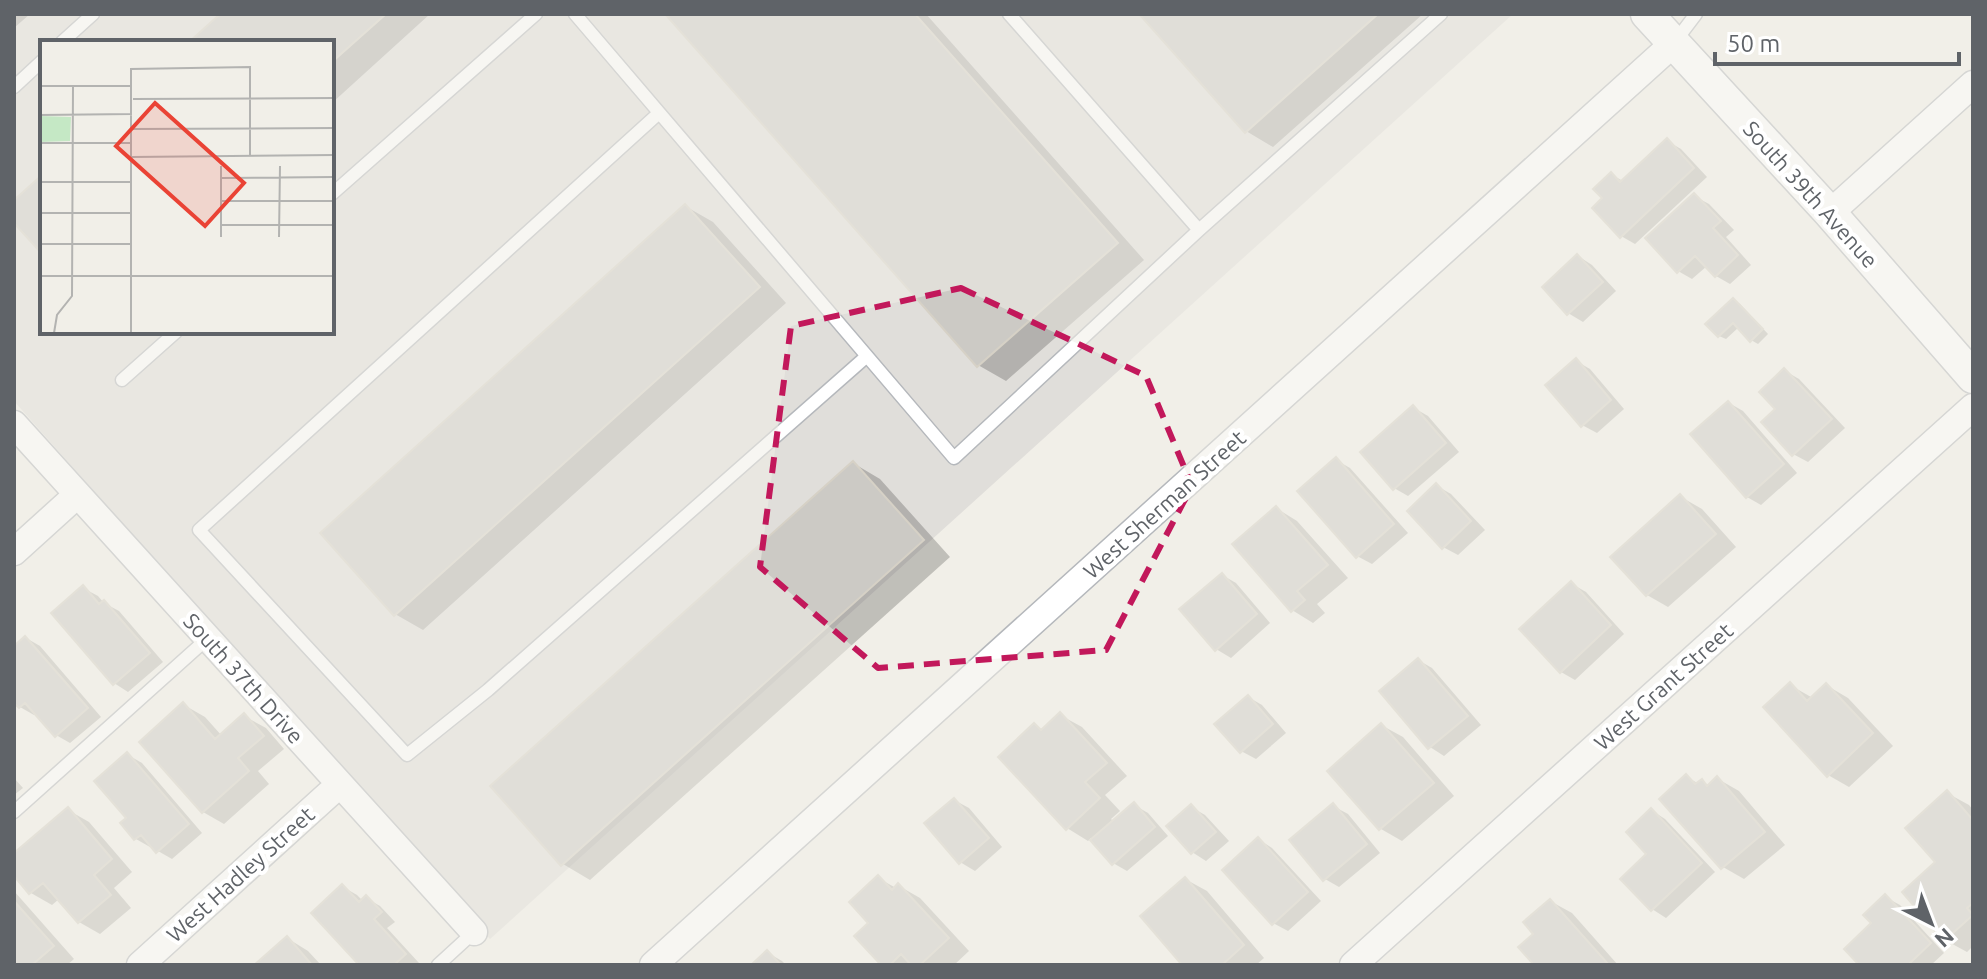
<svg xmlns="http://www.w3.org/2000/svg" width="1987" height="979" font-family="Ubuntu,sans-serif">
	<rect width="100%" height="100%" fill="#f1efe8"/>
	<path fill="#e0deda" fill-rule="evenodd" d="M 14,14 L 1513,14 L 490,939 L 14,401 ZM 42,42 L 332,42 L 332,332 L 42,332 Z"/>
	<path fill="#0003" d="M 14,14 L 30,14 L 14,28 Z
		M 223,14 L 430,14 L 332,103 L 332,42 L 192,42 Z
		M 668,14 L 926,14 L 1144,260 L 1006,381 L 978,365 Z
		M 1142,14 L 1423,14 L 1273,147 L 1246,131 Z
		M 1667,141 L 1681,149 L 1707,177 L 1635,244 L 1621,236 L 1605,198 L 1612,175 L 1623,181 Z
		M 1694,196 L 1709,204 L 1734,230 L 1726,237 L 1751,265 L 1730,284 L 1716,276 L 1707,266 L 1692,279 L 1678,271 Z
		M 685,206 L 713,222 L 786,303 L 423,630 L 395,614 Z
		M 1578,256 L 1592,265 L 1616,291 L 1583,322 L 1568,313 Z
		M 1733,300 L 1740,304 L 1768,334 L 1758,344 L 1751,340 L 1739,327 L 1726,339 L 1719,336 Z
		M 1576,361 L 1590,369 L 1624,409 L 1597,433 L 1582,425 Z
		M 1785,371 L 1799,379 L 1845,428 L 1808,462 L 1793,454 L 1778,409 Z
		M 1729,403 L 1743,411 L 1797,473 L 1761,505 L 1747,497 Z
		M 1414,408 L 1428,416 L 1459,452 L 1408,496 L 1394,488 Z
		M 1336,460 L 1350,468 L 1408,533 L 1372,564 L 1357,556 Z
		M 853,463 L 880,479 L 950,557 L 590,880 L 563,864 Z
		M 1437,486 L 1451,494 L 1485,530 L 1458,555 L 1443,547 Z
		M 1681,497 L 1702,509 L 1736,547 L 1668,607 L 1647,595 Z
		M 1276,508 L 1297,521 L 1348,578 L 1317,604 L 1325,613 L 1313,623 L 1292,610 Z
		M 1222,575 L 1236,583 L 1270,623 L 1231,658 L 1216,649 Z
		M 1572,584 L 1586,592 L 1624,634 L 1575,680 L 1561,672 Z
		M 83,588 L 98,596 L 104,603 L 119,611 L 163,662 L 128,692 L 114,683 Z
		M 26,638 L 40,646 L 101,717 L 70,743 L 56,735 L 37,713 L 34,715 L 20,707 L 14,700 L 14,648 Z
		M 1418,660 L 1432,668 L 1481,725 L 1444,756 L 1430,747 Z
		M 1790,685 L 1811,697 L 1826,685 L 1848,698 L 1893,746 L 1849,787 L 1828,775 Z
		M 1248,697 L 1262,705 L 1286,733 L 1256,759 L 1241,751 Z
		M 184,705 L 205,717 L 222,736 L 244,716 L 266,728 L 284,749 L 258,771 L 269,784 L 224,824 L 203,812 Z
		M 1060,715 L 1082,727 L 1127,776 L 1105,795 L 1120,811 L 1111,819 L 1114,822 L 1134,805 L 1148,813 L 1168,836 L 1127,871 L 1113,863 L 1091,838 L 1088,841 L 1067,828 L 1034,726 L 1043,731 Z
		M 1381,725 L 1403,737 L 1454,796 L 1402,841 L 1381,829 L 1330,771 Z
		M 128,755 L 142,763 L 202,833 L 172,859 L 158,851 L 152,845 L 150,847 L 136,839 L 129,818 Z
		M 1687,777 L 1699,784 L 1702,781 L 1710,786 L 1718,779 L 1739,791 L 1785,845 L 1744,879 L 1723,867 Z
		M 14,778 L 23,788 L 14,795 Z
		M 1947,793 L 1969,805 L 1973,810 L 1973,946 L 1967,952 L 1945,940 L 1938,863 Z
		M 954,800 L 969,808 L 1002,847 L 975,871 L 960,862 Z
		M 1333,806 L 1348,814 L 1380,853 L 1339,887 L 1325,879 Z
		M 1191,807 L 1205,815 L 1229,841 L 1206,861 L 1192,852 Z
		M 68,810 L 89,822 L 132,872 L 114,888 L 131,908 L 100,934 L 79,922 L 59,899 L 52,905 L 31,893 L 14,873 L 14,856 Z
		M 1651,810 L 1665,819 L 1715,872 L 1666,918 L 1652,909 L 1649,854 Z
		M 1258,839 L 1272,848 L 1321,901 L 1288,931 L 1273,923 Z
		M 878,878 L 896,888 L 899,886 L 920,898 L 969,951 L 954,965 L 884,965 L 871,923 Z
		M 1185,879 L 1207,891 L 1264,958 L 1256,965 L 1185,965 Z
		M 343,887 L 357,895 L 363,901 L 366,898 L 380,906 L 395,922 L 387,928 L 419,963 L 417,965 L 362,965 Z
		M 14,891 L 74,959 L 67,965 L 14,965 Z
		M 1885,897 L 1900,905 L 1944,953 L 1931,965 L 1861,965 L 1874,924 Z
		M 1550,901 L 1572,913 L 1618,965 L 1536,965 Z
		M 287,938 L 308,951 L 321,965 L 257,965 Z
		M 768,953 L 782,961 L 786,965 L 754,965 Z"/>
	<path fill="#cccac5" stroke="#d6d1c6" stroke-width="2" d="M 220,14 L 386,14 L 332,62 L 332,42 L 189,42 Z
		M 665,14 L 915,14 L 1118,243 L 977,367 Z
		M 1139,14 L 1378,14 L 1245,133 Z
		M 1667,138 L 1694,168 L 1620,238 L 1592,208 L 1602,198 L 1593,189 L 1611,172 L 1620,182 Z
		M 42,175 L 42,254 L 14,223 L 14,200 Z
		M 1694,193 L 1721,221 L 1713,228 L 1738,255 L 1715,277 L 1695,256 L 1677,273 L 1645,238 Z
		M 685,204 L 760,287 L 394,616 L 320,533 Z
		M 1577,254 L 1603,282 L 1567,315 L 1542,287 Z
		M 1733,298 L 1763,329 L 1750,342 L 1733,323 L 1718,337 L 1705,324 Z
		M 1576,358 L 1611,400 L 1581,427 L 1545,385 Z
		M 1784,368 L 1832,419 L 1792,456 L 1761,422 L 1775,409 L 1759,392 Z
		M 1728,401 L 1784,464 L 1746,498 L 1690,434 Z
		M 1413,405 L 1446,443 L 1393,490 L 1360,452 Z
		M 1336,457 L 1394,524 L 1356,558 L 1297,491 Z
		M 853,461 L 924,540 L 561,866 L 490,786 Z
		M 1436,483 L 1471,521 L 1442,549 L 1407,511 Z
		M 1680,494 L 1716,534 L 1646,596 L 1610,557 Z
		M 1276,506 L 1328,565 L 1297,591 L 1305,600 L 1291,612 L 1232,544 Z
		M 1222,573 L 1257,614 L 1215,651 L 1179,609 Z
		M 1571,581 L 1611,625 L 1560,673 L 1519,629 Z
		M 83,585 L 99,604 L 104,600 L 150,653 L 113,685 L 51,613 Z
		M 25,636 L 88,708 L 55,737 L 25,703 L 19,708 L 14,703 L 14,646 Z
		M 1418,658 L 1468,716 L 1428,749 L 1379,691 Z
		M 1790,682 L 1807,701 L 1826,683 L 1873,733 L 1827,777 L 1763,707 Z
		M 1248,695 L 1273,724 L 1240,753 L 1214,724 Z
		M 183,702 L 215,739 L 244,713 L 264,736 L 238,758 L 249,771 L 202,813 L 139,742 Z
		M 1060,712 L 1107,763 L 1085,782 L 1100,798 L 1066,830 L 998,757 L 1034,723 L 1041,730 Z
		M 1381,723 L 1434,783 L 1379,830 L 1327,771 Z
		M 127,752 L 189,824 L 156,853 L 141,835 L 134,840 L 120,823 L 126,818 L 94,781 Z
		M 1686,774 L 1695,784 L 1702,779 L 1707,786 L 1717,776 L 1765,832 L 1721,869 L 1659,799 Z
		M 1947,790 L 1973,820 L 1973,903 L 1967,908 L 1973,915 L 1944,941 L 1902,892 L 1935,862 L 1905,828 Z
		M 954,798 L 989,838 L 959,864 L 924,823 Z
		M 1134,802 L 1155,827 L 1112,865 L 1090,840 Z
		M 1333,803 L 1367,844 L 1323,881 L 1289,840 Z
		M 1191,804 L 1216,832 L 1191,854 L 1166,826 Z
		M 68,807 L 112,859 L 94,875 L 111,895 L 78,923 L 43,883 L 29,894 L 14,876 L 14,853 Z
		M 1651,808 L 1702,863 L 1651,911 L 1620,879 L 1646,854 L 1626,832 Z
		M 1258,837 L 1308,892 L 1272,925 L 1222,870 Z
		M 878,875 L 892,890 L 898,883 L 949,938 L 920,965 L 911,965 L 901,954 L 890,965 L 881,965 L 854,936 L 868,923 L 849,902 Z
		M 1185,877 L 1244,945 L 1222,965 L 1182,965 L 1140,916 Z
		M 342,884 L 359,902 L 366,895 L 382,912 L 374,919 L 406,954 L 394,965 L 359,965 L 311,913 Z
		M 1885,894 L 1931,943 L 1910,963 L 1912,965 L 1859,965 L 1844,949 L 1871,923 L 1863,915 Z
		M 1550,899 L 1609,965 L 1534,965 L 1518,947 L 1533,934 L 1523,922 Z
		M 14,901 L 54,946 L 32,965 L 14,965 Z
		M 287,936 L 312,965 L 254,965 Z
		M 767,950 L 781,965 L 751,965 Z"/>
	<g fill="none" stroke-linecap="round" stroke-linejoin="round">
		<g stroke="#b5b8bc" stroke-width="15">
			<path id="service" d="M 575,14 L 954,458 L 1199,230 L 1441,14
				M 1009,14 L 1199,230
				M 62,42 L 93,14
				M 1674,43 L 1696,14
				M 14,87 L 42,61
				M 659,113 L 199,530 L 407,755 L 488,690 L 867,356
				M 332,194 L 536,14
				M 122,380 L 176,332
				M 14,812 L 208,638
				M 438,965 L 474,932"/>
		</g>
		<g stroke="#b5b8bc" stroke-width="29">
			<path id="minor" d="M 1830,213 L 1973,84
				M 14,424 L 474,932
				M 14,552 L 77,495
				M 140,965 L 340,784
				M 653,965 L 1674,43
				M 1353,965 L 1973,407"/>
		</g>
		<g stroke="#b5b8bc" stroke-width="35">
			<path id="tertiary" d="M 1647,14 L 1830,213 L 1973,377"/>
		</g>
		<use href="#service" stroke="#fff" stroke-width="12"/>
		<use href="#minor" stroke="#fff" stroke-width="26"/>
		<use href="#tertiary" stroke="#fff" stroke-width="32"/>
	</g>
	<path d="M0 0H1987V979H0ZM 961,288 L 1146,376 L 1192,486 L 1106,650 L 878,668 L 760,567 L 791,326 Z" fill="#f1efe8" fill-opacity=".55" fill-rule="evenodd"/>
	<path fill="none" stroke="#c2185b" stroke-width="6" stroke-dasharray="16 10" stroke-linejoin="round" d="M 961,288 L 1146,376 L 1192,486 L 1106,650 L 878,668 L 760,567 L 791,326 Z"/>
	<g text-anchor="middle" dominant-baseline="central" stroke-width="8" stroke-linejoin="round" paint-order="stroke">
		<g font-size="22" fill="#5f6368" stroke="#fff">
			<text transform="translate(1811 194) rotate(48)">South 39th Avenue</text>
			<text transform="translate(1164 504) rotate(-42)">West Sherman Street</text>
			<text transform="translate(244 678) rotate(48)">South 37th Drive</text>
			<text transform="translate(1663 686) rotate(-42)">West Grant Street</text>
			<text transform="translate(240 874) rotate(-42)">West Hadley Street</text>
		</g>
	</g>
	<g transform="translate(40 40)">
		<rect width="294" height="294" fill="#f1efe8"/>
		<path d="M 0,76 L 31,77 L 30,101 L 0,102 Z" fill="#c5e8c5"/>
		<path fill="none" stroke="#b3b3b1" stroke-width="2" d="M 0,46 L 92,46M 93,59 L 294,58M 0,75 L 92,74M 92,89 L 294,88M 0,103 L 91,103M 92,117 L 294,115M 181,126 L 181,197M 181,138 L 294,137M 0,142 L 91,142M 181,161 L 294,161M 0,173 L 91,173M 181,185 L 294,185M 239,197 L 240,126M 0,204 L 91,204M 0,236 L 294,236M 14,293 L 17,275 L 32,256 L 33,46M 91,293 L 91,29 L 210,27 L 210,117"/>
		<path fill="#ea4335" fill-opacity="0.15" stroke="#ea4335" stroke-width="4" d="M 115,63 L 204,143 L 165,186 L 76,106 Z"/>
		<rect width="294" height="294" fill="none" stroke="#5f6368" stroke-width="4"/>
	</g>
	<rect width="1987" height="979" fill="none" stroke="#5f6368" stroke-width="32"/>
	<g transform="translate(1931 923) rotate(138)" stroke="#ffffff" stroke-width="6" paint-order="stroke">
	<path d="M0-6L14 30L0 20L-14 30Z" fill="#5f6368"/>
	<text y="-12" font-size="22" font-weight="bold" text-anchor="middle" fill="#5f6368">N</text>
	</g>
	<path d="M1715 52v12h244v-12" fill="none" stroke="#5f6368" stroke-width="4"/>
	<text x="1727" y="52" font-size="24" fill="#5f6368" stroke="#ffffff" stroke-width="6" paint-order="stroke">50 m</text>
</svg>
